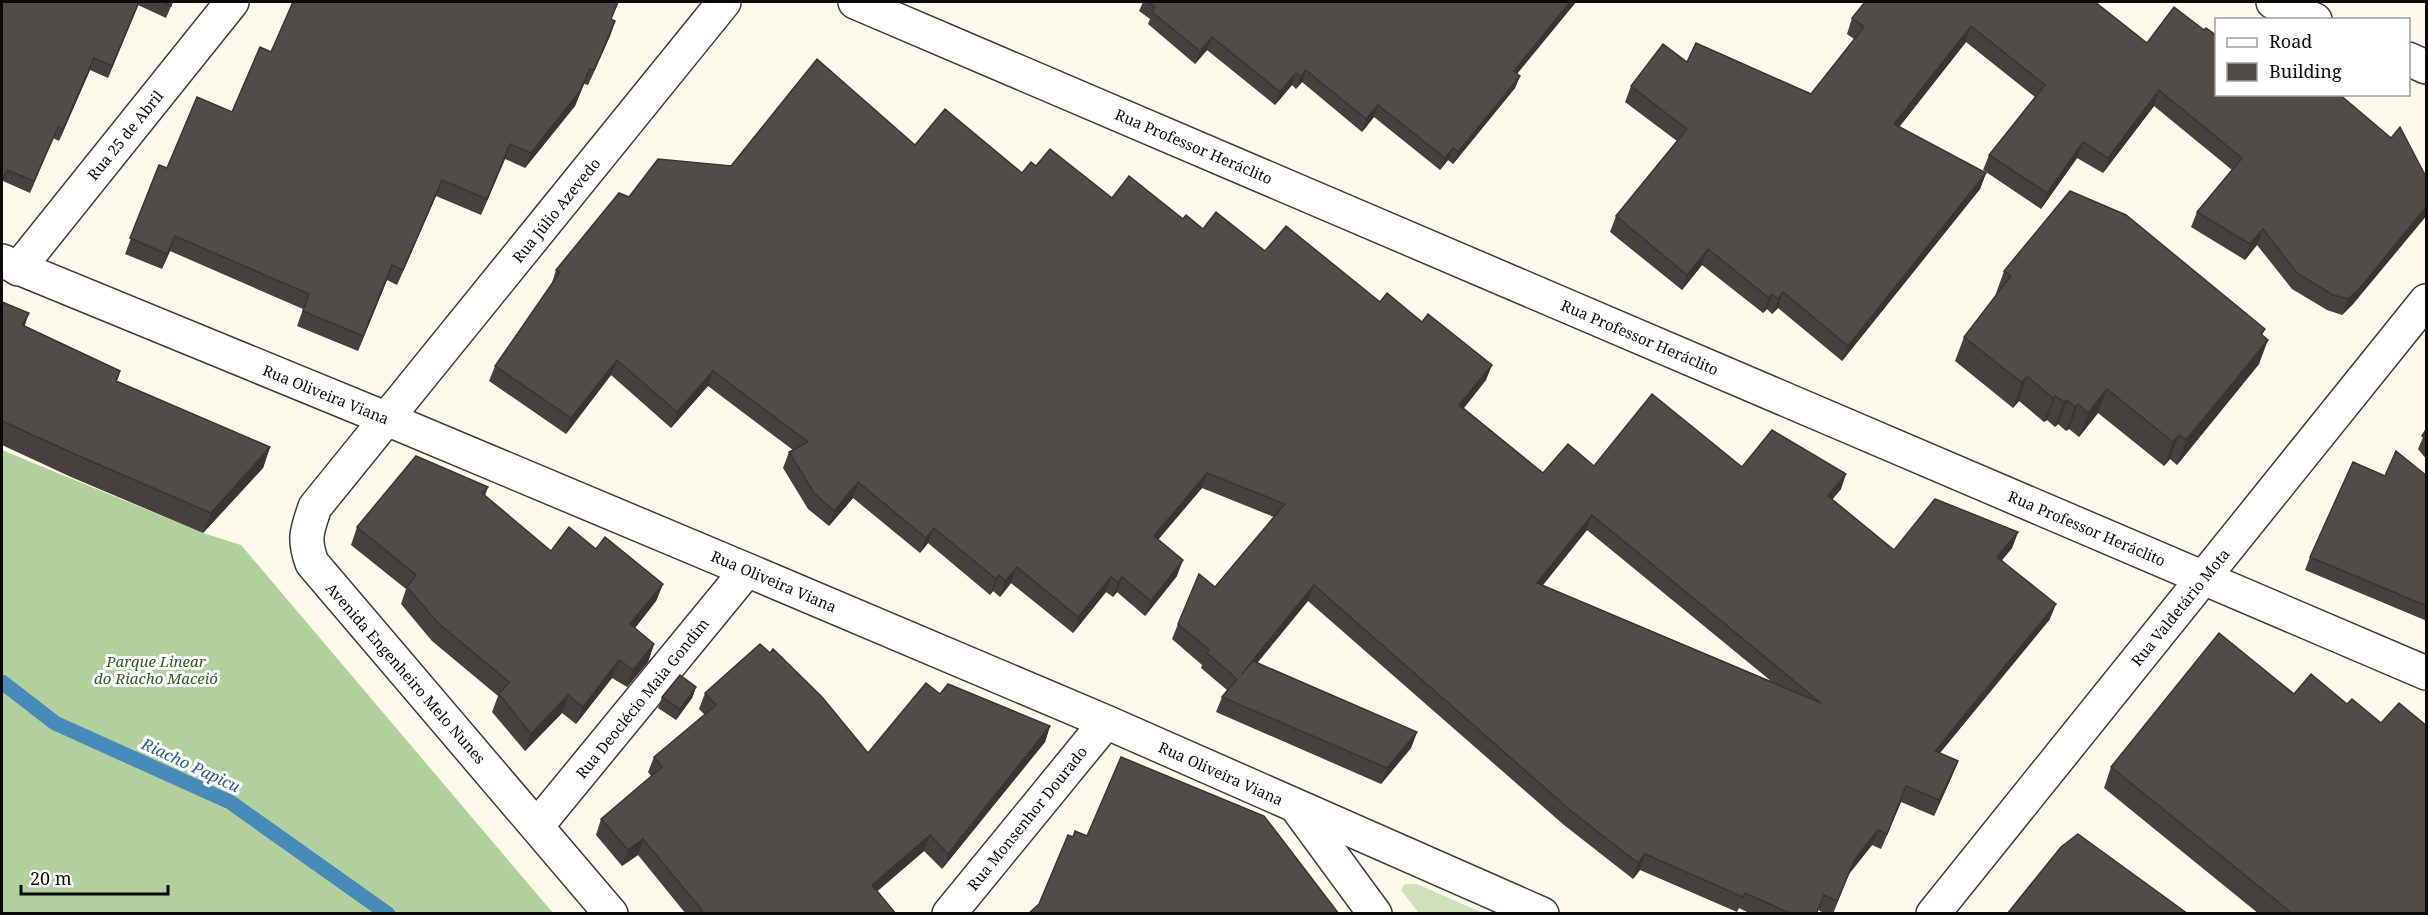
<svg xmlns="http://www.w3.org/2000/svg" width="2428" height="915" font-family="'Noto Serif',serif">
	<rect width="100%" height="100%" fill="#fcf9ea"/>
	<path fill="#cee1b9" d="M 1405,884 L 1417,884 L 1483,913 L 1419,913 L 1401,890 Z"/>
	<path fill="#b2d09b" d="M 2,450 L 203,533 L 241,545 L 553,913 L 2,913 Z"/>
	<g fill="none" stroke-linecap="round" stroke-linejoin="round">
		<path stroke="#478bba" stroke-width="15" d="M 2,682 L 55,723 L 230,802 L 388,914"/>
		<g stroke="#3d3d3d" stroke-width="36">
			<path id="street" d="M 855,2 L 2426,673
				M 2273,2 L 2315,20
				M 2408,59 L 2426,67
				M 2,261 L 387,419 L 747,570 L 1106,722 L 1542,914
				M 18,269 L 232,2
				M 1298,809 L 1375,914
				M 537,826 L 747,570
				M 611,914 L 312,563 C 303,538 307,531 315,507 L 724,2
				M 949,914 L 1106,722
				M 1933,914 L 2426,301"/>
		</g>
		<use href="#street" stroke="#fff" stroke-width="33"/>
	</g>
	<path fill="#46413e" fill-rule="evenodd" d="M 2,2 L 173,2 L 166,18 L 138,5 L 108,78 L 90,70 L 59,141 L 53,138 L 30,193 L 3,181 L 2,184 Z
		M 293,2 L 618,2 L 611,19 L 615,21 L 610,36 L 588,85 L 584,84 L 575,106 L 525,168 L 505,159 L 481,215 L 436,196 L 397,285 L 387,280 L 358,351 L 297,326 L 303,309 L 170,251 L 162,269 L 125,254 L 159,165 L 167,168 L 232,112 L 271,52 Z
		M 1143,2 L 1576,2 L 1517,74 L 1520,76 L 1515,88 L 1453,164 L 1448,160 L 1440,170 L 1374,117 L 1362,132 L 1302,82 L 1296,89 L 1292,85 L 1275,105 L 1207,50 L 1195,64 L 1148,24 L 1150,19 L 1139,11 Z
		M 1865,2 L 2147,43 L 2217,94 L 2424,173 L 2427,175 L 2427,215 L 2353,304 L 2342,315 L 2327,310 L 2292,289 L 2257,245 L 2245,260 L 2191,227 L 2197,212 L 2232,170 L 2154,106 L 2103,173 L 2077,158 L 2041,209 L 1983,170 L 1989,155 L 2035,97 L 1966,42 L 1899,127 L 1986,173 L 1980,189 L 1842,361 L 1778,308 L 1772,314 L 1767,309 L 1763,313 L 1702,265 L 1682,290 L 1610,232 L 1616,216 L 1677,141 L 1625,102 L 1631,86 L 1687,62 L 1811,94 L 1854,39 L 1847,34 L 1852,18 Z
		M 915,145 L 1022,173 L 1036,166 L 1112,198 L 1183,219 L 1203,229 L 1265,251 L 1380,302 L 1486,380 L 1464,408 L 1543,473 L 1594,466 L 1742,467 L 1841,489 L 1832,499 L 1894,550 L 2018,532 L 2012,548 L 2002,560 L 2050,619 L 1940,753 L 1958,761 L 1952,776 L 1934,816 L 1901,802 L 1881,849 L 1872,845 L 1849,874 L 1833,914 L 1825,914 L 1818,910 L 1817,914 L 1751,914 L 1739,908 L 1737,912 L 1640,870 L 1633,879 L 1564,825 L 1308,601 L 1257,663 L 1417,732 L 1411,748 L 1381,784 L 1216,712 L 1222,697 L 1227,690 L 1201,668 L 1202,665 L 1172,639 L 1178,624 L 1215,587 L 1274,517 L 1202,488 L 1158,540 L 1177,576 L 1145,616 L 1117,592 L 1113,597 L 1106,592 L 1073,633 L 1011,583 L 1000,597 L 993,591 L 990,595 L 928,543 L 920,553 L 853,498 L 829,526 L 808,509 L 783,468 L 789,452 L 793,450 L 708,386 L 671,428 L 611,375 L 566,434 L 489,381 L 495,366 L 551,286 L 556,270 L 629,197 L 731,166 ZM 1587,530 L 1771,681 L 1542,585 Z
		M 2004,271 L 2265,329 L 2262,335 L 2259,364 L 2177,465 L 2170,459 L 2164,466 L 2098,413 L 2079,437 L 2069,429 L 2066,431 L 2058,424 L 2055,427 L 2047,420 L 2044,422 L 2019,401 L 2013,408 L 1955,361 L 1964,337 L 1995,296 Z
		M 2,302 L 25,326 L 120,371 L 117,381 L 270,447 L 263,468 L 203,533 L 71,477 L 2,445 Z
		M 2427,428 L 2427,460 L 2418,449 Z
		M 2385,476 L 2427,476 L 2427,621 L 2305,570 L 2310,557 Z
		M 488,487 L 485,496 L 551,551 L 596,549 L 663,584 L 656,601 L 635,628 L 654,644 L 648,662 L 627,687 L 612,678 L 576,724 L 562,713 L 525,751 L 492,712 L 498,696 L 432,641 L 401,604 L 406,589 L 351,545 L 357,527 Z
		M 696,687 L 692,698 L 676,720 L 658,708 L 662,697 Z
		M 705,693 L 868,753 L 940,694 L 1050,726 L 1045,742 L 942,869 L 924,851 L 877,891 L 896,914 L 686,914 L 638,855 L 622,866 L 596,835 L 601,819 L 651,776 L 648,772 L 654,757 L 705,715 L 699,709 Z
		M 2294,694 L 2347,704 L 2381,723 L 2427,914 L 2259,914 L 2104,788 L 2111,767 Z"/>
	<path fill="#393532" d="M 139,2 L 108,78 L 112,66 Z
		M 1570,2 L 1576,2 L 1509,83 L 1514,71 Z
		M 615,21 L 610,36 L 588,85 L 594,70 Z
		M 1971,26 L 1966,42 L 1889,140 L 1894,124 Z
		M 1212,37 L 1207,50 L 1195,64 L 1200,51 Z
		M 94,58 L 90,70 L 59,141 L 63,129 Z
		M 590,69 L 575,106 L 525,168 L 531,153 Z
		M 1306,70 L 1302,82 L 1296,89 L 1301,77 Z
		M 1296,73 L 1292,85 L 1275,105 L 1280,92 Z
		M 1520,76 L 1515,88 L 1453,164 L 1458,152 Z
		M 2159,90 L 2154,106 L 2103,173 L 2108,158 Z
		M 1378,105 L 1374,117 L 1362,132 L 1366,119 Z
		M 58,127 L 53,138 L 30,193 L 34,181 Z
		M 2083,142 L 2077,158 L 2041,209 L 2047,193 Z
		M 510,144 L 505,159 L 481,215 L 487,199 Z
		M 1453,148 L 1448,160 L 1440,170 L 1445,158 Z
		M 1986,173 L 1980,189 L 1842,361 L 1848,346 Z
		M 442,180 L 436,196 L 397,285 L 403,270 Z
		M 2427,206 L 2427,215 L 2353,304 L 2342,315 L 2348,299 Z
		M 2263,229 L 2257,245 L 2245,260 L 2250,244 Z
		M 175,236 L 170,251 L 162,269 L 167,254 Z
		M 1708,249 L 1702,265 L 1682,290 L 1687,275 Z
		M 392,265 L 387,280 L 358,351 L 363,336 Z
		M 1783,292 L 1778,308 L 1772,314 L 1778,299 Z
		M 1772,294 L 1767,309 L 1763,313 L 1769,298 Z
		M 29,313 L 22,334 L 22,325 Z
		M 2268,340 L 2259,364 L 2177,465 L 2186,440 Z
		M 617,360 L 611,375 L 566,434 L 571,418 Z
		M 1492,365 L 1486,380 L 1454,420 L 1459,405 Z
		M 713,371 L 708,386 L 671,428 L 677,412 Z
		M 2027,376 L 2019,401 L 2013,408 L 2022,383 Z
		M 2107,389 L 2098,413 L 2079,437 L 2088,413 Z
		M 2055,396 L 2047,420 L 2044,422 L 2053,398 Z
		M 2067,400 L 2058,424 L 2055,427 L 2064,402 Z
		M 2078,404 L 2069,429 L 2066,431 L 2075,407 Z
		M 2179,435 L 2170,459 L 2164,466 L 2173,442 Z
		M 270,447 L 263,468 L 203,533 L 211,513 Z
		M 1207,473 L 1202,488 L 1148,551 L 1154,536 Z
		M 1846,474 L 1841,489 L 1823,511 L 1828,496 Z
		M 858,482 L 853,498 L 829,526 L 834,511 Z
		M 1592,515 L 1587,530 L 1532,599 L 1537,583 Z
		M 934,528 L 928,543 L 920,553 L 926,538 Z
		M 2018,532 L 2012,548 L 1992,572 L 1997,557 Z
		M 1183,560 L 1177,576 L 1145,616 L 1151,601 Z
		M 1017,567 L 1011,583 L 1000,597 L 1005,581 Z
		M 999,575 L 993,591 L 990,595 L 996,579 Z
		M 1111,577 L 1106,592 L 1073,633 L 1078,617 Z
		M 1122,577 L 1117,592 L 1113,597 L 1118,582 Z
		M 663,584 L 656,601 L 624,642 L 630,624 Z
		M 1314,585 L 1308,601 L 1235,690 L 1241,675 Z
		M 2056,604 L 2050,619 L 1929,766 L 1935,751 Z
		M 654,644 L 648,662 L 627,687 L 633,670 Z
		M 619,660 L 612,678 L 576,724 L 583,707 Z
		M 696,687 L 692,698 L 676,720 L 680,709 Z
		M 568,695 L 562,713 L 525,751 L 531,734 Z
		M 1050,726 L 1045,742 L 942,869 L 948,854 Z
		M 1417,732 L 1411,748 L 1381,784 L 1387,768 Z
		M 1958,761 L 1952,776 L 1934,816 L 1939,800 Z
		M 1906,786 L 1901,802 L 1881,849 L 1887,834 Z
		M 1878,830 L 1872,845 L 1849,874 L 1833,914 L 1855,859 Z
		M 930,835 L 924,851 L 866,901 L 872,885 Z
		M 643,839 L 638,855 L 622,866 L 628,850 Z
		M 1645,854 L 1640,870 L 1633,879 L 1638,863 Z"/>
	<path fill="#514c48" stroke="#393532" stroke-width="1.5" fill-rule="evenodd" d="M 2,2 L 139,2 L 112,66 L 94,58 L 63,129 L 58,127 L 34,181 L 7,170 L 2,180 Z
		M 161,2 L 172,2 L 171,6 Z
		M 293,2 L 618,2 L 611,19 L 615,21 L 594,70 L 590,69 L 580,91 L 531,153 L 510,144 L 487,199 L 442,180 L 403,270 L 392,265 L 363,336 L 303,311 L 309,294 L 175,236 L 167,254 L 130,238 L 159,165 L 167,168 L 197,97 L 232,112 L 260,47 L 271,52 Z
		M 1148,2 L 1570,2 L 1514,71 L 1520,76 L 1458,152 L 1453,148 L 1445,158 L 1378,105 L 1366,119 L 1306,70 L 1301,77 L 1296,73 L 1280,92 L 1212,37 L 1200,51 L 1152,12 L 1155,7 Z
		M 1865,2 L 2095,2 L 2147,43 L 2174,7 L 2204,30 L 2206,28 L 2217,36 L 2217,94 L 2339,94 L 2391,138 L 2400,127 L 2424,173 L 2427,175 L 2427,206 L 2359,289 L 2348,299 L 2333,295 L 2297,273 L 2263,229 L 2250,244 L 2197,212 L 2242,158 L 2159,90 L 2108,158 L 2083,142 L 2047,193 L 1989,155 L 2045,85 L 1971,26 L 1894,124 L 1986,173 L 1848,346 L 1783,292 L 1778,299 L 1772,294 L 1769,298 L 1708,249 L 1687,275 L 1616,216 L 1687,129 L 1631,86 L 1663,44 L 1687,62 L 1696,43 L 1811,94 L 1864,27 L 1852,18 Z
		M 817,59 L 915,145 L 945,109 L 1022,173 L 1031,162 L 1036,166 L 1050,149 L 1112,198 L 1129,176 L 1183,219 L 1186,215 L 1203,229 L 1216,212 L 1265,251 L 1286,226 L 1380,302 L 1387,293 L 1422,322 L 1428,314 L 1492,365 L 1459,405 L 1543,473 L 1568,444 L 1594,466 L 1652,394 L 1742,467 L 1772,430 L 1846,474 L 1828,496 L 1894,550 L 1935,499 L 2018,532 L 1997,557 L 2056,604 L 1935,751 L 1958,761 L 1939,800 L 1906,786 L 1887,834 L 1878,830 L 1855,859 L 1837,901 L 1824,895 L 1816,914 L 1792,914 L 1745,893 L 1743,897 L 1645,854 L 1638,863 L 1570,810 L 1314,585 L 1241,675 L 1253,661 L 1417,732 L 1387,768 L 1222,697 L 1237,679 L 1207,653 L 1209,650 L 1178,624 L 1199,574 L 1215,587 L 1285,504 L 1207,473 L 1154,536 L 1183,560 L 1151,601 L 1122,577 L 1118,582 L 1111,577 L 1078,617 L 1017,567 L 1005,581 L 999,575 L 996,579 L 934,528 L 926,538 L 858,482 L 834,511 L 814,493 L 789,452 L 808,442 L 713,371 L 677,412 L 617,360 L 571,418 L 495,366 L 560,272 L 556,270 L 619,193 L 629,197 L 658,159 L 731,166 ZM 1592,515 L 1821,703 L 1537,583 Z
		M 2070,191 L 2126,215 L 2265,329 L 2261,334 L 2268,340 L 2186,440 L 2179,435 L 2173,442 L 2107,389 L 2088,413 L 2078,404 L 2075,407 L 2067,400 L 2064,402 L 2055,396 L 2053,398 L 2027,376 L 2022,383 L 1964,337 L 2011,276 L 2004,271 Z
		M 2,302 L 29,313 L 22,325 L 120,371 L 116,381 L 270,447 L 211,513 L 79,456 L 2,421 Z
		M 2427,428 L 2427,441 L 2422,436 Z
		M 2396,451 L 2427,476 L 2427,606 L 2310,557 L 2353,462 L 2385,476 Z
		M 416,456 L 488,487 L 482,493 L 551,551 L 569,527 L 596,549 L 605,537 L 663,584 L 630,624 L 654,644 L 633,670 L 619,660 L 583,707 L 568,695 L 531,734 L 499,694 L 509,682 L 438,623 L 407,587 L 416,575 L 357,527 Z
		M 2219,633 L 2294,694 L 2311,674 L 2347,704 L 2352,699 L 2381,723 L 2399,703 L 2427,726 L 2427,914 L 2293,914 L 2111,767 Z
		M 760,644 L 770,653 L 773,649 L 822,697 L 868,753 L 926,683 L 940,694 L 948,684 L 1050,726 L 948,854 L 930,835 L 872,885 L 896,914 L 700,914 L 702,910 L 643,839 L 628,850 L 601,819 L 662,767 L 654,757 L 716,705 L 705,693 Z
		M 680,675 L 696,687 L 680,709 L 662,697 Z
		M 1121,757 L 1264,816 L 1339,914 L 1028,914 L 1039,904 L 1068,835 L 1073,837 L 1075,831 L 1087,836 Z
		M 2078,834 L 2188,914 L 2007,914 L 2061,847 Z"/>
	<g text-anchor="middle" dominant-baseline="central" stroke-width="6" stroke-linejoin="round" paint-order="stroke">
		<g font-size="15" fill="#0a0a0a" stroke="#fff">
			<text transform="translate(125 135) rotate(-51)">Rua 25 de Abril</text>
			<text transform="translate(1194 146) rotate(23)">Rua Professor Heráclito</text>
			<text transform="translate(556 210) rotate(-51)">Rua Júlio Azevedo</text>
			<text transform="translate(1640 337) rotate(23)">Rua Professor Heráclito</text>
			<text transform="translate(326 394) rotate(22)">Rua Oliveira Viana</text>
			<text transform="translate(2087 528) rotate(23)">Rua Professor Heráclito</text>
			<text transform="translate(774 581) rotate(23)">Rua Oliveira Viana</text>
			<text transform="translate(2180 607) rotate(-51)">Rua Valdetário Mota</text>
			<text transform="translate(406 673) rotate(49)">Avenida Engenheiro Melo Nunes</text>
			<text transform="translate(642 698) rotate(-51)">Rua Deoclécio Maia Gondim</text>
			<text transform="translate(1221 773) rotate(24)">Rua Oliveira Viana</text>
			<text transform="translate(1027 818) rotate(-51)">Rua Monsenhor Dourado</text>
		</g>
		<g font-size="15" font-style="italic" fill="#2f5824" stroke="#fff">
			<text x="156" y="661">Parque Linear<tspan x="156" dy="17">do Riacho Maceió</tspan></text>
		</g>
		<g font-size="16" font-style="italic" fill="#255e8a" stroke="#fff">
			<text transform="translate(191 765) rotate(25)">Riacho Papicu</text>
		</g>
	</g>
	<rect width="2428" height="915" fill="none" stroke="#0a0a0a" stroke-width="6"/>
	<rect x="2215" y="18" width="195" height="78" fill="#ffffff" stroke="#9d9d9d" stroke-width="1.5"/>
	<rect x="2227" y="38" width="30" height="9" fill="#ffffff" stroke="#9d9d9d" stroke-width="1.5"/>
	<text x="2269" y="48" font-size="18" fill="#0a0a0a">Road</text>
	<rect x="2227" y="63" width="30" height="18" fill="#514c48" stroke="#9d9d9d" stroke-width="1.5"/>
	<text x="2269" y="78" font-size="18" fill="#0a0a0a">Building</text>
	<path d="M21 885v9h147v-9" fill="none" stroke="#0a0a0a" stroke-width="3"/>
	<text x="30" y="885" font-size="18" fill="#0a0a0a" stroke="#ffffff" stroke-width="4.5" paint-order="stroke">20 m</text>
</svg>
